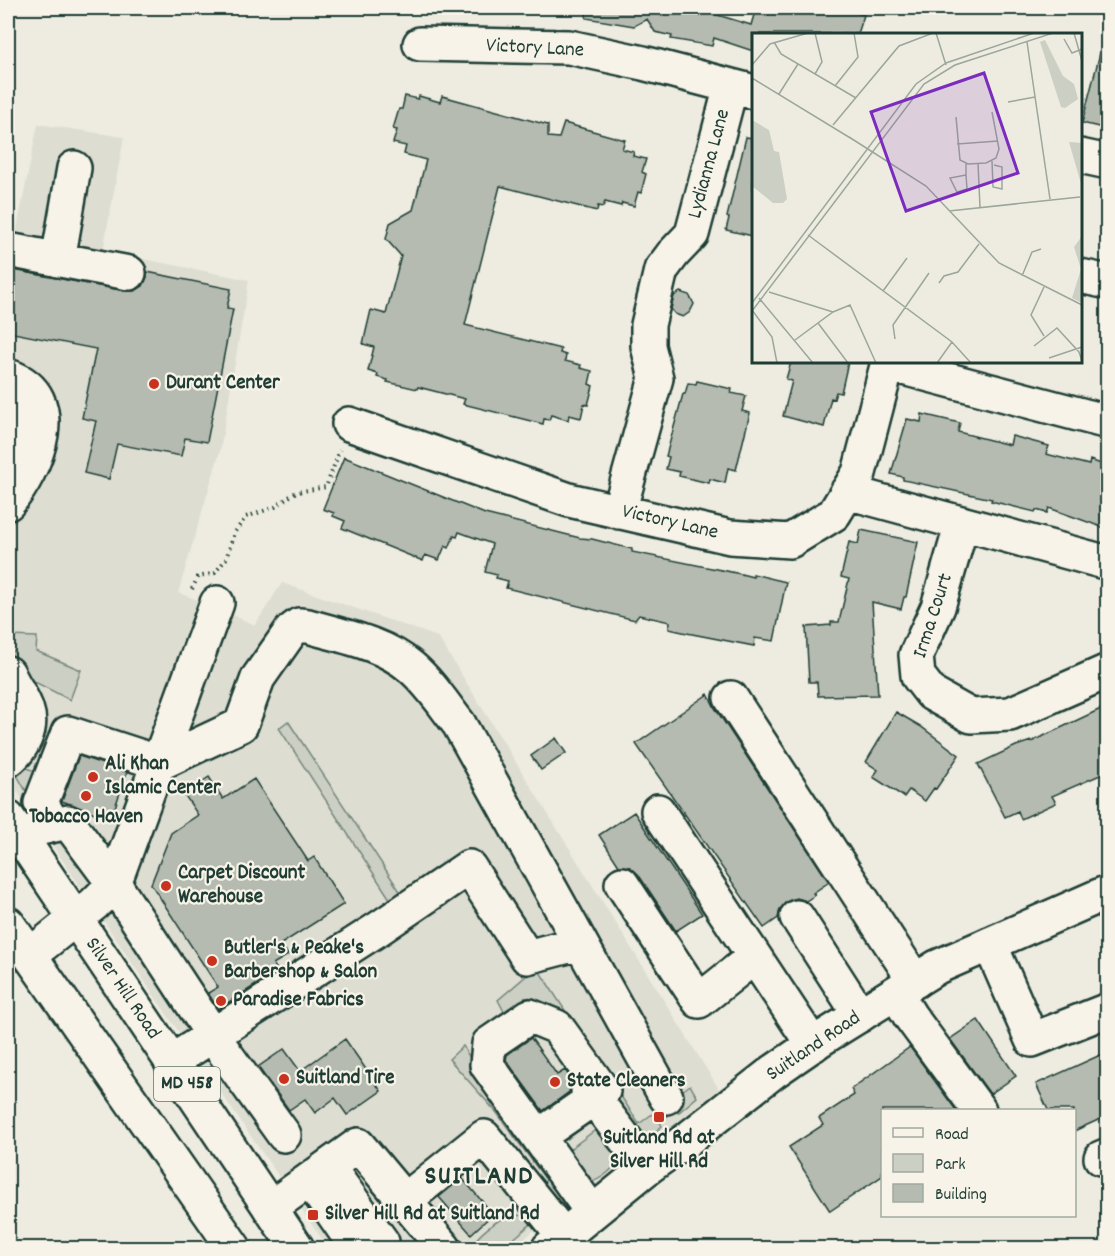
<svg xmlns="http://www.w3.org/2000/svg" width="1115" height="1256" font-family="Dekko,sans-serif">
	<rect width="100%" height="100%" fill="#eeece1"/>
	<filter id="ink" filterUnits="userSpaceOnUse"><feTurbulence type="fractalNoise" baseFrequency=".0167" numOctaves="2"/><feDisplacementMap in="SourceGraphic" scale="12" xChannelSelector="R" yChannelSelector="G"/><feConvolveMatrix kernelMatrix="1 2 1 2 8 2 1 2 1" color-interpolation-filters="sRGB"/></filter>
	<g filter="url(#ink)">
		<path fill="#ddddd2" d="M 38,124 L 124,137 L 103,251 L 249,280 L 220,451 L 178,593 L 209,604 L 255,625 L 282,583 L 438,637 L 719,1089 L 577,1204 L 559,1210 L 513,1248 L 328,1248 L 174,1025 L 29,811 L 8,776 L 8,232 L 16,233 Z"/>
		<path fill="#cccfc4" stroke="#76867c" stroke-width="1.5" d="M 8,636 L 37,637 L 36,651 L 81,670 L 70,700 L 25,677 L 8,640 Z
			M 288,721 L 401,893 L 390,899 L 279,728 Z
			M 21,766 L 43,774 L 32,802 L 17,775 Z
			M 540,972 L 639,1124 L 690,1085 L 697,1097 L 678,1113 L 675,1110 L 660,1122 L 662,1126 L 644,1141 L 557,1016 L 507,1017 L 498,1000 L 526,976 Z
			M 463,1046 L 477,1070 L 565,1202 L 552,1206 L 542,1186 L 546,1180 L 497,1113 L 449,1059 Z
			M 598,1128 L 620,1156 C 615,1169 601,1180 588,1183 L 566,1152 Z
			M 510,1214 L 524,1216 L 532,1223 L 503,1248 L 471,1248 C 477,1234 496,1221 510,1214 Z"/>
		<path fill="#b5bbb0" stroke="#1f3d34" stroke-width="1.5" d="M 587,8 L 713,8 L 711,13 L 751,25 L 756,8 L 839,8 L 864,15 L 858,34 L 753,34 L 753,51 L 714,38 L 712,46 L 671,39 L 672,36 L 655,32 L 647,19 L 634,26 L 586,18 Z
			M 1100,53 L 1107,54 L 1107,129 L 1082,123 Z
			M 405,96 L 418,99 L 419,96 L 440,102 L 442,96 L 548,125 L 548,137 L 559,138 L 564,123 L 625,140 L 622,149 L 634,152 L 633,156 L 646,159 L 642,172 L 646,174 L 641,193 L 638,192 L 634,206 L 622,203 L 621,206 L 605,202 L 603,207 L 598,206 L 597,211 L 500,186 L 465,325 L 561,349 L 560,353 L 566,355 L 565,361 L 581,365 L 580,368 L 592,371 L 589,384 L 593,386 L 588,405 L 584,404 L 581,418 L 569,415 L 568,420 L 551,415 L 549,420 L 544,419 L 543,424 L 463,404 L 465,399 L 418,387 L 417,389 L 387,382 L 388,380 L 377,377 L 378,374 L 368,371 L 374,347 L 363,344 L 371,310 L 386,314 L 401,256 L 386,239 L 390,223 L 413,210 L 426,160 L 404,154 L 406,146 L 393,143 L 397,130 L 393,129 L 399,109 L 402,109 Z
			M 746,137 L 753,138 L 753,236 L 726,230 L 729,218 L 727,217 Z
			M 8,269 L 126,291 L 135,291 L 143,286 L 147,277 L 147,272 L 231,289 L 227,308 L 233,309 L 207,442 L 185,438 L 181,456 L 117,444 L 109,479 L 84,473 L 96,421 L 82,418 L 96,349 L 8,332 Z
			M 680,292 L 689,295 L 694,304 L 690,312 L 683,317 L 675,314 L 671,309 L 674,296 Z
			M 791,362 L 848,362 L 841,393 L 836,392 L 834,399 L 831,398 L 824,427 L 783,416 L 792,381 L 786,379 Z
			M 697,381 L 732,389 L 731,393 L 746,396 L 742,411 L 750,413 L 736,470 L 728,468 L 725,483 L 710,479 L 709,483 L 679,476 L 680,472 L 666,469 L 669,457 L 666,456 L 683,394 L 685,394 L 688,383 L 696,384 Z
			M 922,414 L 960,423 L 958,432 L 1010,445 L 1012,436 L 1049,446 L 1046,454 L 1089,465 L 1090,460 L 1107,466 L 1107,529 L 1049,508 L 1047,513 L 1036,510 L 1035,512 L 991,501 L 992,499 L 903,480 L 903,477 L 891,474 L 907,419 L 921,422 Z
			M 344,457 L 485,514 L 580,538 L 592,539 L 632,549 L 632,552 L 741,574 L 753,577 L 753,574 L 786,582 L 774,641 L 755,638 L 754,646 L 687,633 L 669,629 L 670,622 L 639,615 L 635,620 L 506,588 L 508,581 L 496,578 L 497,575 L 485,572 L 492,544 L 459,532 L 457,537 L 454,536 L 449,548 L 445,546 L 439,560 L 425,555 L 423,561 L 342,528 L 345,521 L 333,516 L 334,513 L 323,509 Z
			M 861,530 L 918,542 L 906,597 L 904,597 L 901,609 L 872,602 L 878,695 L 818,696 L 817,682 L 809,682 L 806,627 L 831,625 L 831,622 L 839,622 L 849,579 L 841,577 L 849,542 L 858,544 Z
			M 708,694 L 715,708 L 829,882 L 813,893 L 815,895 L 806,901 L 797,898 L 786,902 L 780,909 L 778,918 L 764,928 L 636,744 Z
			M 1107,706 L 1107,772 L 1052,796 L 1056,803 L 1021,819 L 1018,811 L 1005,817 L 978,764 L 1016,746 L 1031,741 L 1031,742 Z
			M 896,712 L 920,726 L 959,755 L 936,789 L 934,788 L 925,801 L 909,790 L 904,797 L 873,777 L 878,770 L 866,762 Z
			M 556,738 L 566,753 L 541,770 L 531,756 Z
			M 79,756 L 127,772 L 111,819 L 62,801 Z
			M 209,777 L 223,799 L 254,779 L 308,861 L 314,857 L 344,904 L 281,944 L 288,955 L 273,964 L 278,971 L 218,1009 L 208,993 L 218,987 L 151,884 L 171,833 L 198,815 L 184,794 Z
			M 634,812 L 702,914 L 676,931 L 638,874 L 630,867 L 619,866 L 599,835 Z
			M 978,1020 L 1016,1076 L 990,1094 L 950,1039 Z
			M 531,1038 L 557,1075 L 565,1070 L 572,1080 L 569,1092 L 543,1111 L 506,1060 L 507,1055 Z
			M 345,1039 L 381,1091 L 347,1115 L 335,1098 L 315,1113 L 305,1099 L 289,1110 L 258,1067 L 284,1049 L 300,1071 Z
			M 910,1047 L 956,1110 L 882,1110 L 882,1176 L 830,1211 L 789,1147 L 823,1125 L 819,1118 L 854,1095 L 851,1089 Z
			M 1107,1052 L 1107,1116 L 1074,1131 L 1074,1110 L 1048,1110 L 1036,1084 Z
			M 462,1178 L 493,1214 L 471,1234 L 439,1197 Z"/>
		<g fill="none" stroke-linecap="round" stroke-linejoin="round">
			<g stroke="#1f3d34" stroke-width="38">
				<path id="minor" d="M 420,44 L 569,47 L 643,63 L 754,92
					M 1080,156 L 1108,162
					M 8,250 L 129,273
					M 58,260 L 74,168
					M 1080,276 L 1108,282
					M 888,364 L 1108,422
					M 8,376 C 68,396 36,470 8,503
					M 8,402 L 13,410 L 14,422 L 8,500
					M 349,424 L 569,500 L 730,537 L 790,541 L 834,514 L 859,473 L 888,362
					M 847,492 L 1108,563
					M 619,512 L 656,378 L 648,346 L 648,325 L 661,270 L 673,254 L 692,234 L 731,86
					M 962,523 L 938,607 L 916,655 L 918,676 L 932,694 L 971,716 L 1010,714 L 1108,671
					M 8,673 C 13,686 23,697 27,711 C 33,728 22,750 8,760
					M 731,698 L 915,981
					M 658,811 L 813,1045
					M 54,825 L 41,803 L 68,733 L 160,763 L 241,725 L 258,678 L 291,631 L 299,625 L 308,626 C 342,636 383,643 411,667 C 430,683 444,705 459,724 L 666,1097
					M 37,829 L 68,822 L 114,884 L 217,603
					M 622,884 L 699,1001 L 754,957
					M 797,917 L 860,1015
					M 990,944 L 1032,1040 L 1108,1010
					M 30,955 L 94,904 L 114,884 L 220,1046 L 284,1135
					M 896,993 L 910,1016 L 979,1110
					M 171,1062 L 378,929 L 469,867 L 527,957 L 580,943
					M 539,1136 L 594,1098 L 588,1090
					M 1101,1158 L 1108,1155
					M 328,1167 L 382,1242
					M 310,1180 L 357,1248
					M 404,1201 L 484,1137 L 564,1236
					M 270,1208 L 358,1145 L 444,1248
					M 592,1212 L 487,1065 L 489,1044 L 530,1016 L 557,1027 L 603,1091 L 594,1098 L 647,1168"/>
			</g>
			<g stroke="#1f3d34" stroke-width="38">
				<path id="major" d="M 8,818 L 297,1248
					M 8,924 L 234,1248
					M 549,1248 L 647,1168 L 685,1141 L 773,1072 L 821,1039 L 937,967 L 1108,892"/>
			</g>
			<path stroke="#1f3d34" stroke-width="4" stroke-dasharray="1.5 4.5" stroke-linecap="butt" d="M 192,589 L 198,577 L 215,573 L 226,559 L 234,533 L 246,517 L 275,507 L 296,492 L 326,487 L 340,450"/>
			<use href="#minor" stroke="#f7f3e8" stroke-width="33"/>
			<use href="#major" stroke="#f7f3e8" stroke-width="33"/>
		</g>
	</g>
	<g fill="#c8321e" stroke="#f7f3e8" stroke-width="2">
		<circle cx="154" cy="384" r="6"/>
		<circle cx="93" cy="777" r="6"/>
		<circle cx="86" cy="796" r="6"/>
		<circle cx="166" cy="886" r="6"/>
		<circle cx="212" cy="961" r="6"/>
		<circle cx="221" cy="1001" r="6"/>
		<circle cx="284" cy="1079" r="6"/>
		<circle cx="555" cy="1082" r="6"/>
		<rect x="653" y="1111" width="12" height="12" rx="3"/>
		<rect x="307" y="1209" width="12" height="12" rx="3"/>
	</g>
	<g text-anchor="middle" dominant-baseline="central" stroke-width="4.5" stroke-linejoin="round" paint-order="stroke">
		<rect fill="#f7f3e8" stroke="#60746a" stroke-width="1.5" x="154" y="1067" width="66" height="34" rx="4.5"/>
		<g font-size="20" font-weight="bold" fill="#1f3d34">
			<text x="187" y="1084">MD 458</text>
		</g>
		<g font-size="21" fill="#1f3d34" stroke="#f7f3e8">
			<text transform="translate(535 49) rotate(3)">Victory Lane</text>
			<text transform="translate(710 164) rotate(-75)">Lydianna Lane</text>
			<text transform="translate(670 523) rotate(13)">Victory Lane</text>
			<text transform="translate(934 616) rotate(-72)">Irma Court</text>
			<text transform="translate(122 989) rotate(56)">Silver Hill Road</text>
			<text transform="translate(814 1047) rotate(-34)">Suitland Road</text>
		</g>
		<g font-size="21" font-weight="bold" fill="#1f3d34" stroke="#f7f3e8" text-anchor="start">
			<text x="166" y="384">Durant Center</text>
			<text x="105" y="765">Ali Khan<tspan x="105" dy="24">Islamic Center</tspan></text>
			<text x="86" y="818" text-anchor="middle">Tobacco Haven</text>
			<text x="178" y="874">Carpet Discount<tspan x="178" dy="24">Warehouse</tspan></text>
			<text x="224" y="949">Butler's &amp; Peake's<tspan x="224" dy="24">Barbershop &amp; Salon</tspan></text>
			<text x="233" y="1001">Paradise Fabrics</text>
			<text x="296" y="1079">Suitland Tire</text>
			<text x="567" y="1082">State Cleaners</text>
			<text x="659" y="1139" text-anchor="middle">Suitland Rd at<tspan x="659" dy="24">Silver Hill Rd</tspan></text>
			<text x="325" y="1215">Silver Hill Rd at Suitland Rd</text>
		</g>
		<g font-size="27" font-weight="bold" letter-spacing="1.5" fill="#1f3d34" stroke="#f7f3e8">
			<text x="479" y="1177">SUITLAND</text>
		</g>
	</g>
	<g transform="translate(752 33)">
		<rect width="330" height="330" fill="#eeece1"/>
		<path d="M 293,7 L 311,43 L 322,51 L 326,66 L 313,75 L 309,74 L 288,9 ZM 0,87 L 17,97 L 22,118 L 27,119 L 35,166 L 31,170 L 21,170 L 0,153 ZM 317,109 L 330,110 L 330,154 ZM 330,203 L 330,270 L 320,265 L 329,236 L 322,214 Z" fill="#cccfc4"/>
		<path fill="none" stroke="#9ba69c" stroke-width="1.5" d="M 63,0 L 70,29 L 63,41M 184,0 L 194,32M 322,0 L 330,28M 312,6 L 320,20 L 330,16M 22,9 L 29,21 L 104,65M 275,9 L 298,166M 0,32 L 18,11 L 56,0M 0,45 L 100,106M 83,53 L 106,24 L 102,0M 27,61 L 46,31M 256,69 L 283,64M 204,84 L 208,127 L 216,131 L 234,130 L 244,125 L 247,116 L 240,79M 81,92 L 147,13 L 181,0M 97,104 L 174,153 L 247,230 L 330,272M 205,111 L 246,108M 240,128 L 241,154 L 250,156 L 250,134 L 242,132M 226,130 L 228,174M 214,131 L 214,142 L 215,156 L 205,159 L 198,145 L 214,142M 197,178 L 328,164M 56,202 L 200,309 L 219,330M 270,243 L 280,219 L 289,216M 187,250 L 192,243 L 206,239 L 227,211M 292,254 L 279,282 L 292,303M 131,258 L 155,225M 17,259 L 81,279M 7,265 L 61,330M 0,270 L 164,51 L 194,30 L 282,0M 0,277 L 20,304 L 25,330M 0,278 L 172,51 L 203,32 L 301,0M 66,290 L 96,330M 143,306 L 141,292 L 177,240M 43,307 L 81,279 L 98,272 L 124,330M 282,313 L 305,295 L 327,319 L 330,328M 297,325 L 330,314M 185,330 L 200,309"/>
		<path fill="#7b2cbf" fill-opacity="0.15" stroke="#7b2cbf" stroke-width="3" d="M 232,40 L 266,140 L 154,178 L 119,79 Z"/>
		<rect width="330" height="330" fill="none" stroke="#1f3d34" stroke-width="3"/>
	</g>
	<rect width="1115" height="1256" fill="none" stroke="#f7f3e8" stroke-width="30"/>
	<rect x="15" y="15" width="1085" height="1226" fill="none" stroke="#1f3d34" stroke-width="2" filter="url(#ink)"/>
	<rect x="881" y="1109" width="195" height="108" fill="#f7f3e8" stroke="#a1aaa0" stroke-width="1.5"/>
	<rect x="893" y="1128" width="30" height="9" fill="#f7f3e8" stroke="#a1aaa0" stroke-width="1.5"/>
	<text x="935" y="1139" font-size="18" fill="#1f3d34">Road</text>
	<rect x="893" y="1154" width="30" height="18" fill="#cccfc4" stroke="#a1aaa0" stroke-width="1.5"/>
	<text x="935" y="1169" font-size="18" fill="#1f3d34">Park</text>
	<rect x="893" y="1184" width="30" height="18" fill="#b5bbb0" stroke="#a1aaa0" stroke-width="1.5"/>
	<text x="935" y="1199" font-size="18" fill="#1f3d34">Building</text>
</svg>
